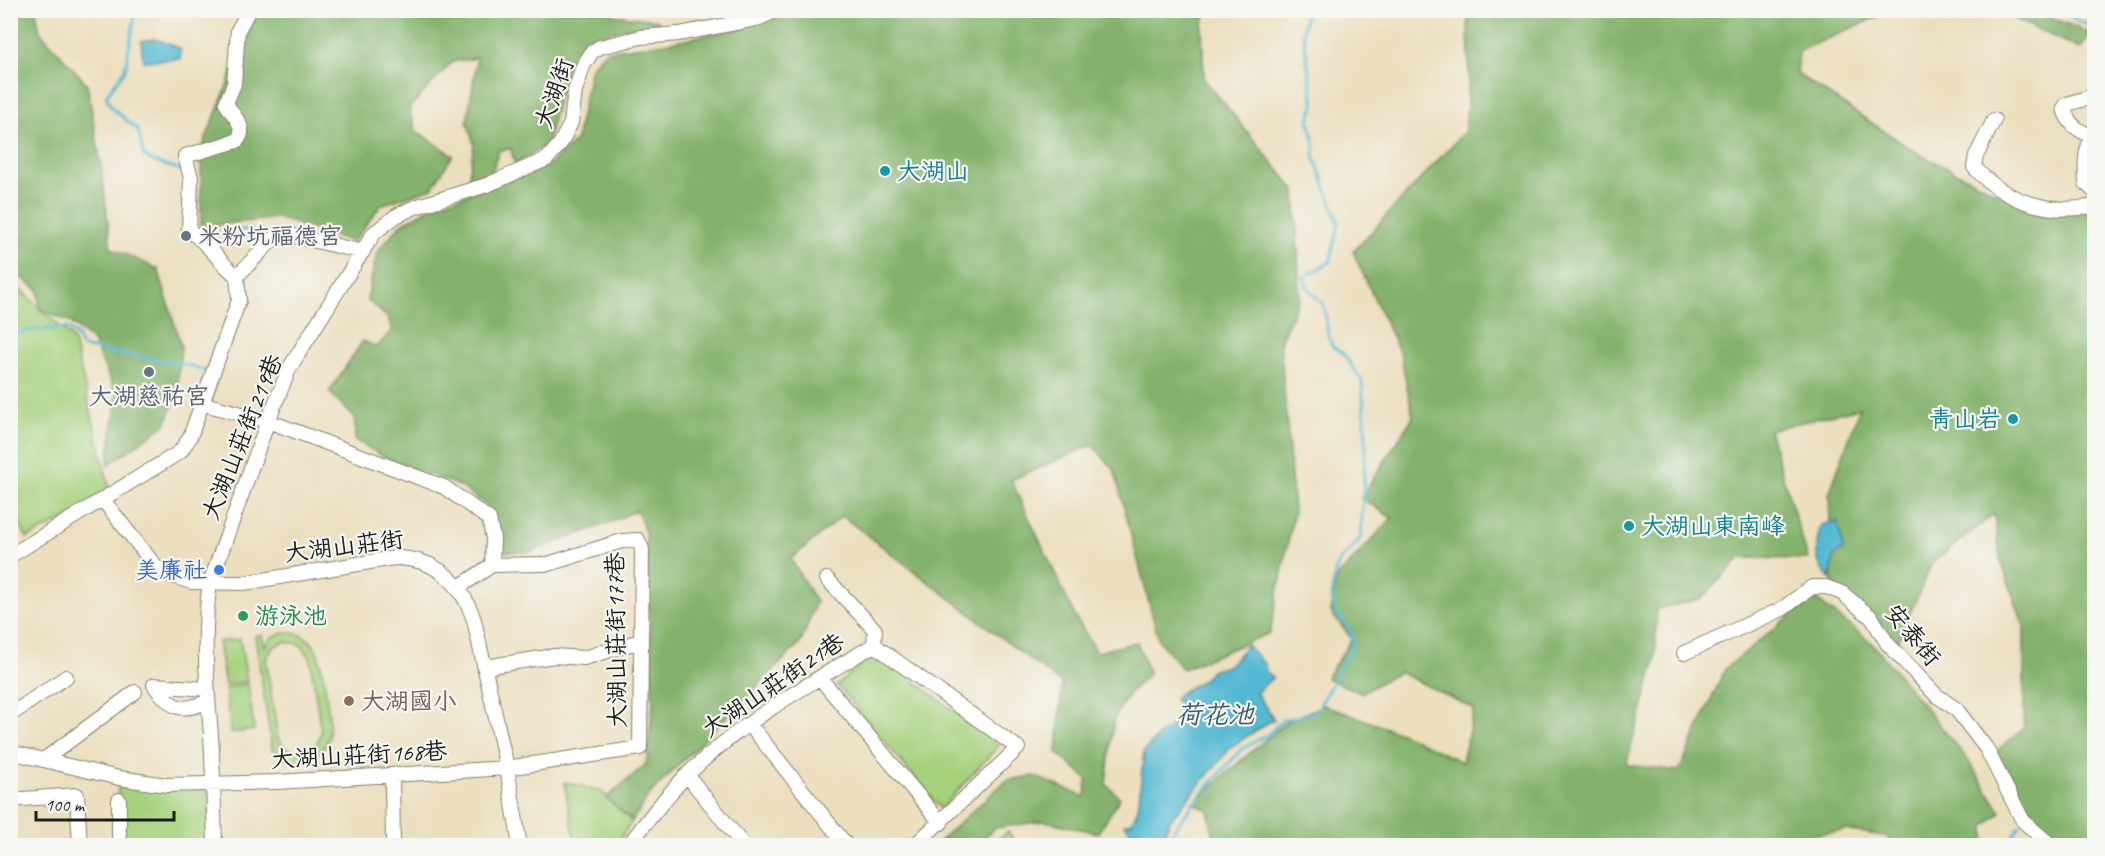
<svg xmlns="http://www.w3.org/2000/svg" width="2105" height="856" font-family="Caveat,'LXGW WenKai TC',sans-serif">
	<rect width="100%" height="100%" fill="#f6f6f2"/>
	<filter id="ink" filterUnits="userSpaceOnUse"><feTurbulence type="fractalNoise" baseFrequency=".0167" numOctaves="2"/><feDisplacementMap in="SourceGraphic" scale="12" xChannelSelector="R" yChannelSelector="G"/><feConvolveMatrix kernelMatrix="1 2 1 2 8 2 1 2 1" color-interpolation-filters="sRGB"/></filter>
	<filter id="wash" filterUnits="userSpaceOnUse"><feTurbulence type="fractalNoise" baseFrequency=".008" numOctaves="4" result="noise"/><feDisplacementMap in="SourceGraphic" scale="24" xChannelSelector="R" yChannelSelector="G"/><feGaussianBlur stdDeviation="1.35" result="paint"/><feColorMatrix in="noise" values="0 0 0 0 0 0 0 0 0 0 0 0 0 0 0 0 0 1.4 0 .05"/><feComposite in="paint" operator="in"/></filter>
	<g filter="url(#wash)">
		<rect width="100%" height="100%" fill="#ecdfbf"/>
		<path fill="#a5d07c" stroke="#60764c" stroke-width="1.5" fill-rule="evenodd" d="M 10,280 L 73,339 L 109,486 L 103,500 L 27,538 L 11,507 Z
			M 283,633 C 294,632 306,635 313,644 C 322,654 333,727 328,740 C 319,763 287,771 272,749 L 255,636 L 262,635 L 265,646 L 272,637 ZM 284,642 L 300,644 L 310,657 L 321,732 L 317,743 L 309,750 L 298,752 L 285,748 L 278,738 L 266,660 L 273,647 Z
			M 240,639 L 247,682 L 225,685 L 218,642 Z
			M 876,652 L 999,745 L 941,809 L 837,685 Z
			M 248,684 L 254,730 L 231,733 L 225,688 Z
			M 564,782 L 601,791 L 632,821 L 616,845 L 576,845 Z
			M 118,787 L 208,788 L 209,845 L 119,845 Z
			M 1008,832 L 1018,845 L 989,845 Z"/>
		<path fill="#84b26c" stroke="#506744" stroke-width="1.5" d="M 11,10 L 36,11 L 40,32 L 87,84 L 101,164 L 111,248 L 158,269 L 181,345 L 177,395 L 165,425 L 108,465 L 117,395 L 93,341 L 69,321 L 40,310 L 38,290 L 11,270 Z
			M 612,10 L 613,15 L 657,20 L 660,27 L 632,27 L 584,38 L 558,100 L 547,144 L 515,165 L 511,149 L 499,150 L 492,172 L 468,180 L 474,144 L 467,122 L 477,58 L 452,62 L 409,108 L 416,131 L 453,155 L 432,188 L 381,205 L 353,242 L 277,218 L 201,227 L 201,151 L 257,11 Z
			M 779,11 L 1206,11 L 1202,27 L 1204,79 L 1295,190 L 1300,297 L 1280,341 L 1294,512 L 1270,633 L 1183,669 L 1159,641 L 1114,469 L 1092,445 L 1011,480 L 1076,618 L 1097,652 L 1137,642 L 1149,674 L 1130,692 L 1114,718 L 1106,784 L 1120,798 L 1098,833 L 1045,821 L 995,828 L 976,845 L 935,845 L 1007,780 L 1034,776 L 1085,797 L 1087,779 L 1057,753 L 1062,684 L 842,516 L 791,559 L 816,602 L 801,642 L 650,794 L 632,821 L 606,798 L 646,764 L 653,703 L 646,535 L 637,510 L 609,523 L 530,552 L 501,552 L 487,506 L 460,486 L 388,459 L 355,440 L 355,418 L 329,392 L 363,341 L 377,347 L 392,330 L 388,318 L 367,300 L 377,252 L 400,225 L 434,206 L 548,166 L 576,140 L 591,67 L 606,51 L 665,43 L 742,28 Z
			M 1468,11 L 1891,11 L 1799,51 L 1797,74 L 1919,154 L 2028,208 L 2094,209 L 2094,845 L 2057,845 L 1990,756 L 2024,728 L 2024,627 L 2000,558 L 1994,514 L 1932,563 L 1898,641 L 1832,586 L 1829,494 L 1860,408 L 1769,430 L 1808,559 L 1740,558 L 1701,599 L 1657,609 L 1655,662 L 1626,765 L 1679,771 L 1725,669 L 1813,597 L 1871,642 L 1965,756 L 2001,812 L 1985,826 L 1985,845 L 1887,845 L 1889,837 L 1845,830 L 1800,837 L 1797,846 L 1216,845 L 1208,810 L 1192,803 L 1286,722 L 1323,705 L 1401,733 L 1462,762 L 1474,709 L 1399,672 L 1361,693 L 1326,678 L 1352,639 L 1330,611 L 1337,577 L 1392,518 L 1361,498 L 1413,417 L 1401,356 L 1353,252 L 1465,131 L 1469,77 Z
			M 1998,11 L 2046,11 L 2056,20 L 2092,33 L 2080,49 Z"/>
		<path fill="#55b9d3" stroke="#386a78" stroke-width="1.5" d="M 155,39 L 180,48 L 180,59 L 143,61 L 141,41 Z
			M 1837,521 L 1843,550 L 1834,556 L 1830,579 C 1813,563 1815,546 1821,525 Z
			M 1247,645 L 1265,665 L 1266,672 L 1273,677 L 1256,693 L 1274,719 L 1232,746 L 1170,820 L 1163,838 L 1155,843 L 1143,841 L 1144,835 L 1136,830 L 1132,833 L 1124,824 L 1132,822 L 1138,809 L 1144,751 L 1159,735 L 1169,728 L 1178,716 L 1180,707 L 1174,698 C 1185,687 1203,684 1211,671 L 1230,665 Z"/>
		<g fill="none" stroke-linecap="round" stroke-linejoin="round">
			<path stroke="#55b9d3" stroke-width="3" d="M 136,10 L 125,70 L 106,96 L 112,108 L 138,130 L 144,156 L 154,162 L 185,171
				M 2063,10 L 2079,22 L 2094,25
				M 210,234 L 250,229 L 265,243
				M 10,335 L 31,330 L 67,328 L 77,336 L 82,347 L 192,366 L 208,372
				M 1165,846 L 1175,828 L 1202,793 L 1242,749 L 1267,735 L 1283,720 L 1313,713 L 1318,709 L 1353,644 C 1353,627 1340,622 1334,608 C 1329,597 1333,581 1336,570 C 1340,554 1356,550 1361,536 L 1366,440 L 1362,381 L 1343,353 L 1333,347 L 1328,335 L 1324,305 L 1307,287 L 1304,277 L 1330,262 L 1339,223 L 1314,156 L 1315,144 L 1309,121 L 1314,105 L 1303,33 L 1306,10
				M 2006,846 L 2020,825"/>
		</g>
	</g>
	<g filter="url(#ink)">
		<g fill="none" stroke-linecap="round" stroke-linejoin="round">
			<g stroke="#847e6e" stroke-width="16">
				<path id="minor" d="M 1994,120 L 1976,156 L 1974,167 C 2005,202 2049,215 2094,206
					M 2094,134 C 2084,149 2085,166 2086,183 L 2094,191
					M 2093,136 C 2079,132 2067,123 2064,108 L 2067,104 L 2094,96
					M 237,276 L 277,235 L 286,234 L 363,252
					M 204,404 L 268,421 L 444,487 L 489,519 L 493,538 L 492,565
					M 103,500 L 156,567 L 173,576 L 191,582 L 244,583 L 394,558 C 436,558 461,581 474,620 L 507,768 L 520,846
					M 10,556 L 180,452 L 190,437 L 239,300 L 237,276 C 218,262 209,242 189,231 L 191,178 L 185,156 L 237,141 C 249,127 232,116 226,103 L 234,84 L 238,30 L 249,10
					M 827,579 L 875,630 L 874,645 L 1018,748 L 914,846
					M 1684,653 L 1782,609 L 1812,587 L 1826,587 L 1842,593 L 1872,618 L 1887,643 L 1936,695 L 1956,709 L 1986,748 L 2023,821 L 2052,846
					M 485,667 L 554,656 L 584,658 L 640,641
					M 820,678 L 941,823
					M 154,685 C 171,708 181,714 208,701
					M 154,685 L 207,689
					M 10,715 L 66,677
					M 750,725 L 847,846
					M 10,752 L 119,778 L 166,785 L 277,782 L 507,768 L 640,748 L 642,549 L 638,540 L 622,541 L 548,564 L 492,565 L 459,587
					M 45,759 L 135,692
					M 687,775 L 744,846
					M 392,776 L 393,846
					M 10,800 L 77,795 L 80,846
					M 119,800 L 119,846
					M 215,846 C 214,808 213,772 211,735 C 207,685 202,633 210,583 L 268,421 L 290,367 L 374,233 L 396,216 L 415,207 L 487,185 L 547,159 L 560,144 L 571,123 L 575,91 L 583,66 L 592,52 L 600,47 L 641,37 L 679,34 L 757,19 L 777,10
					M 628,846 C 647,821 665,797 687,775 C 741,722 809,684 874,645"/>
			</g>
			<use href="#minor" stroke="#fff" stroke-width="14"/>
		</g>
	</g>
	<g fill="#0f9aa8" stroke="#f6f6f2" stroke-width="2">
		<circle cx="885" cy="171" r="6"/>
		<circle cx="2013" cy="419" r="6"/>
		<circle cx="1629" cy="526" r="6"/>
	</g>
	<g fill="#6b7280" stroke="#f6f6f2" stroke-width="2">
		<circle cx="186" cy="236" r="6"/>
		<circle cx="149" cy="372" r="6"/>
	</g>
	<circle fill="#3f7fe0" stroke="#f6f6f2" stroke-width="2" cx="219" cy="570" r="6"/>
	<circle fill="#2e9e5b" stroke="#f6f6f2" stroke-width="2" cx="243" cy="616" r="6"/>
	<circle fill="#8d6e63" stroke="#f6f6f2" stroke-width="2" cx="349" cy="701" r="6"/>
	<g text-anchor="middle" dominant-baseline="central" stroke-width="4.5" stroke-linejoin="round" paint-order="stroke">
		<g font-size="24" fill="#1c1c1c" stroke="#f6f6f2">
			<text transform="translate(554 93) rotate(-71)">大湖街</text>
			<text transform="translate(242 437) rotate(-68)">大湖山莊街219巷</text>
			<text transform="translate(344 546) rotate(-7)">大湖山莊街</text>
			<text transform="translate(1913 635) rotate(50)">安泰街</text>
			<text transform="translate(616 640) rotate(-91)">大湖山莊街177巷</text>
			<text transform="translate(773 685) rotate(-34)">大湖山莊街21巷</text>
			<text transform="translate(359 755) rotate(-3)">大湖山莊街168巷</text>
		</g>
		<g font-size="24" fill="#0d838f" stroke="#f6f6f2" text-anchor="start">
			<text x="897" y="171">大湖山</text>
			<text x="2001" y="419" text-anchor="end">青山岩</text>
			<text x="1641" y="526">大湖山東南峰</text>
		</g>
		<g font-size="24" fill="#5b616d" stroke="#f6f6f2" text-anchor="start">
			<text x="198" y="236">米粉坑福德宮</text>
			<text x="149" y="396" text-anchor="middle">大湖慈祐宮</text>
		</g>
		<g font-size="24" fill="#366cbe" stroke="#f6f6f2" text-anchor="end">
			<text x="207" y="570">美廉社</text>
		</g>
		<g font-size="24" fill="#27864d" stroke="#f6f6f2" text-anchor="start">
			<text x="255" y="616">游泳池</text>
		</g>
		<g font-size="24" fill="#785e54" stroke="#f6f6f2" text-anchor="start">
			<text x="361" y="701">大湖國小</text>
		</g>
		<g font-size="26" font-style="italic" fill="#335b65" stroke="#f6f6f2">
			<text x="1215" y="714">荷花池</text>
		</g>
	</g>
	<rect width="2105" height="856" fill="none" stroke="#f6f6f2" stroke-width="36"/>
	<path d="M36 811v9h138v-9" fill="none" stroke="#1c1c1c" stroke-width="3"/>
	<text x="45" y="811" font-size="18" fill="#1c1c1c" stroke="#f6f6f2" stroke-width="4.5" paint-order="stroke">100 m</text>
</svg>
